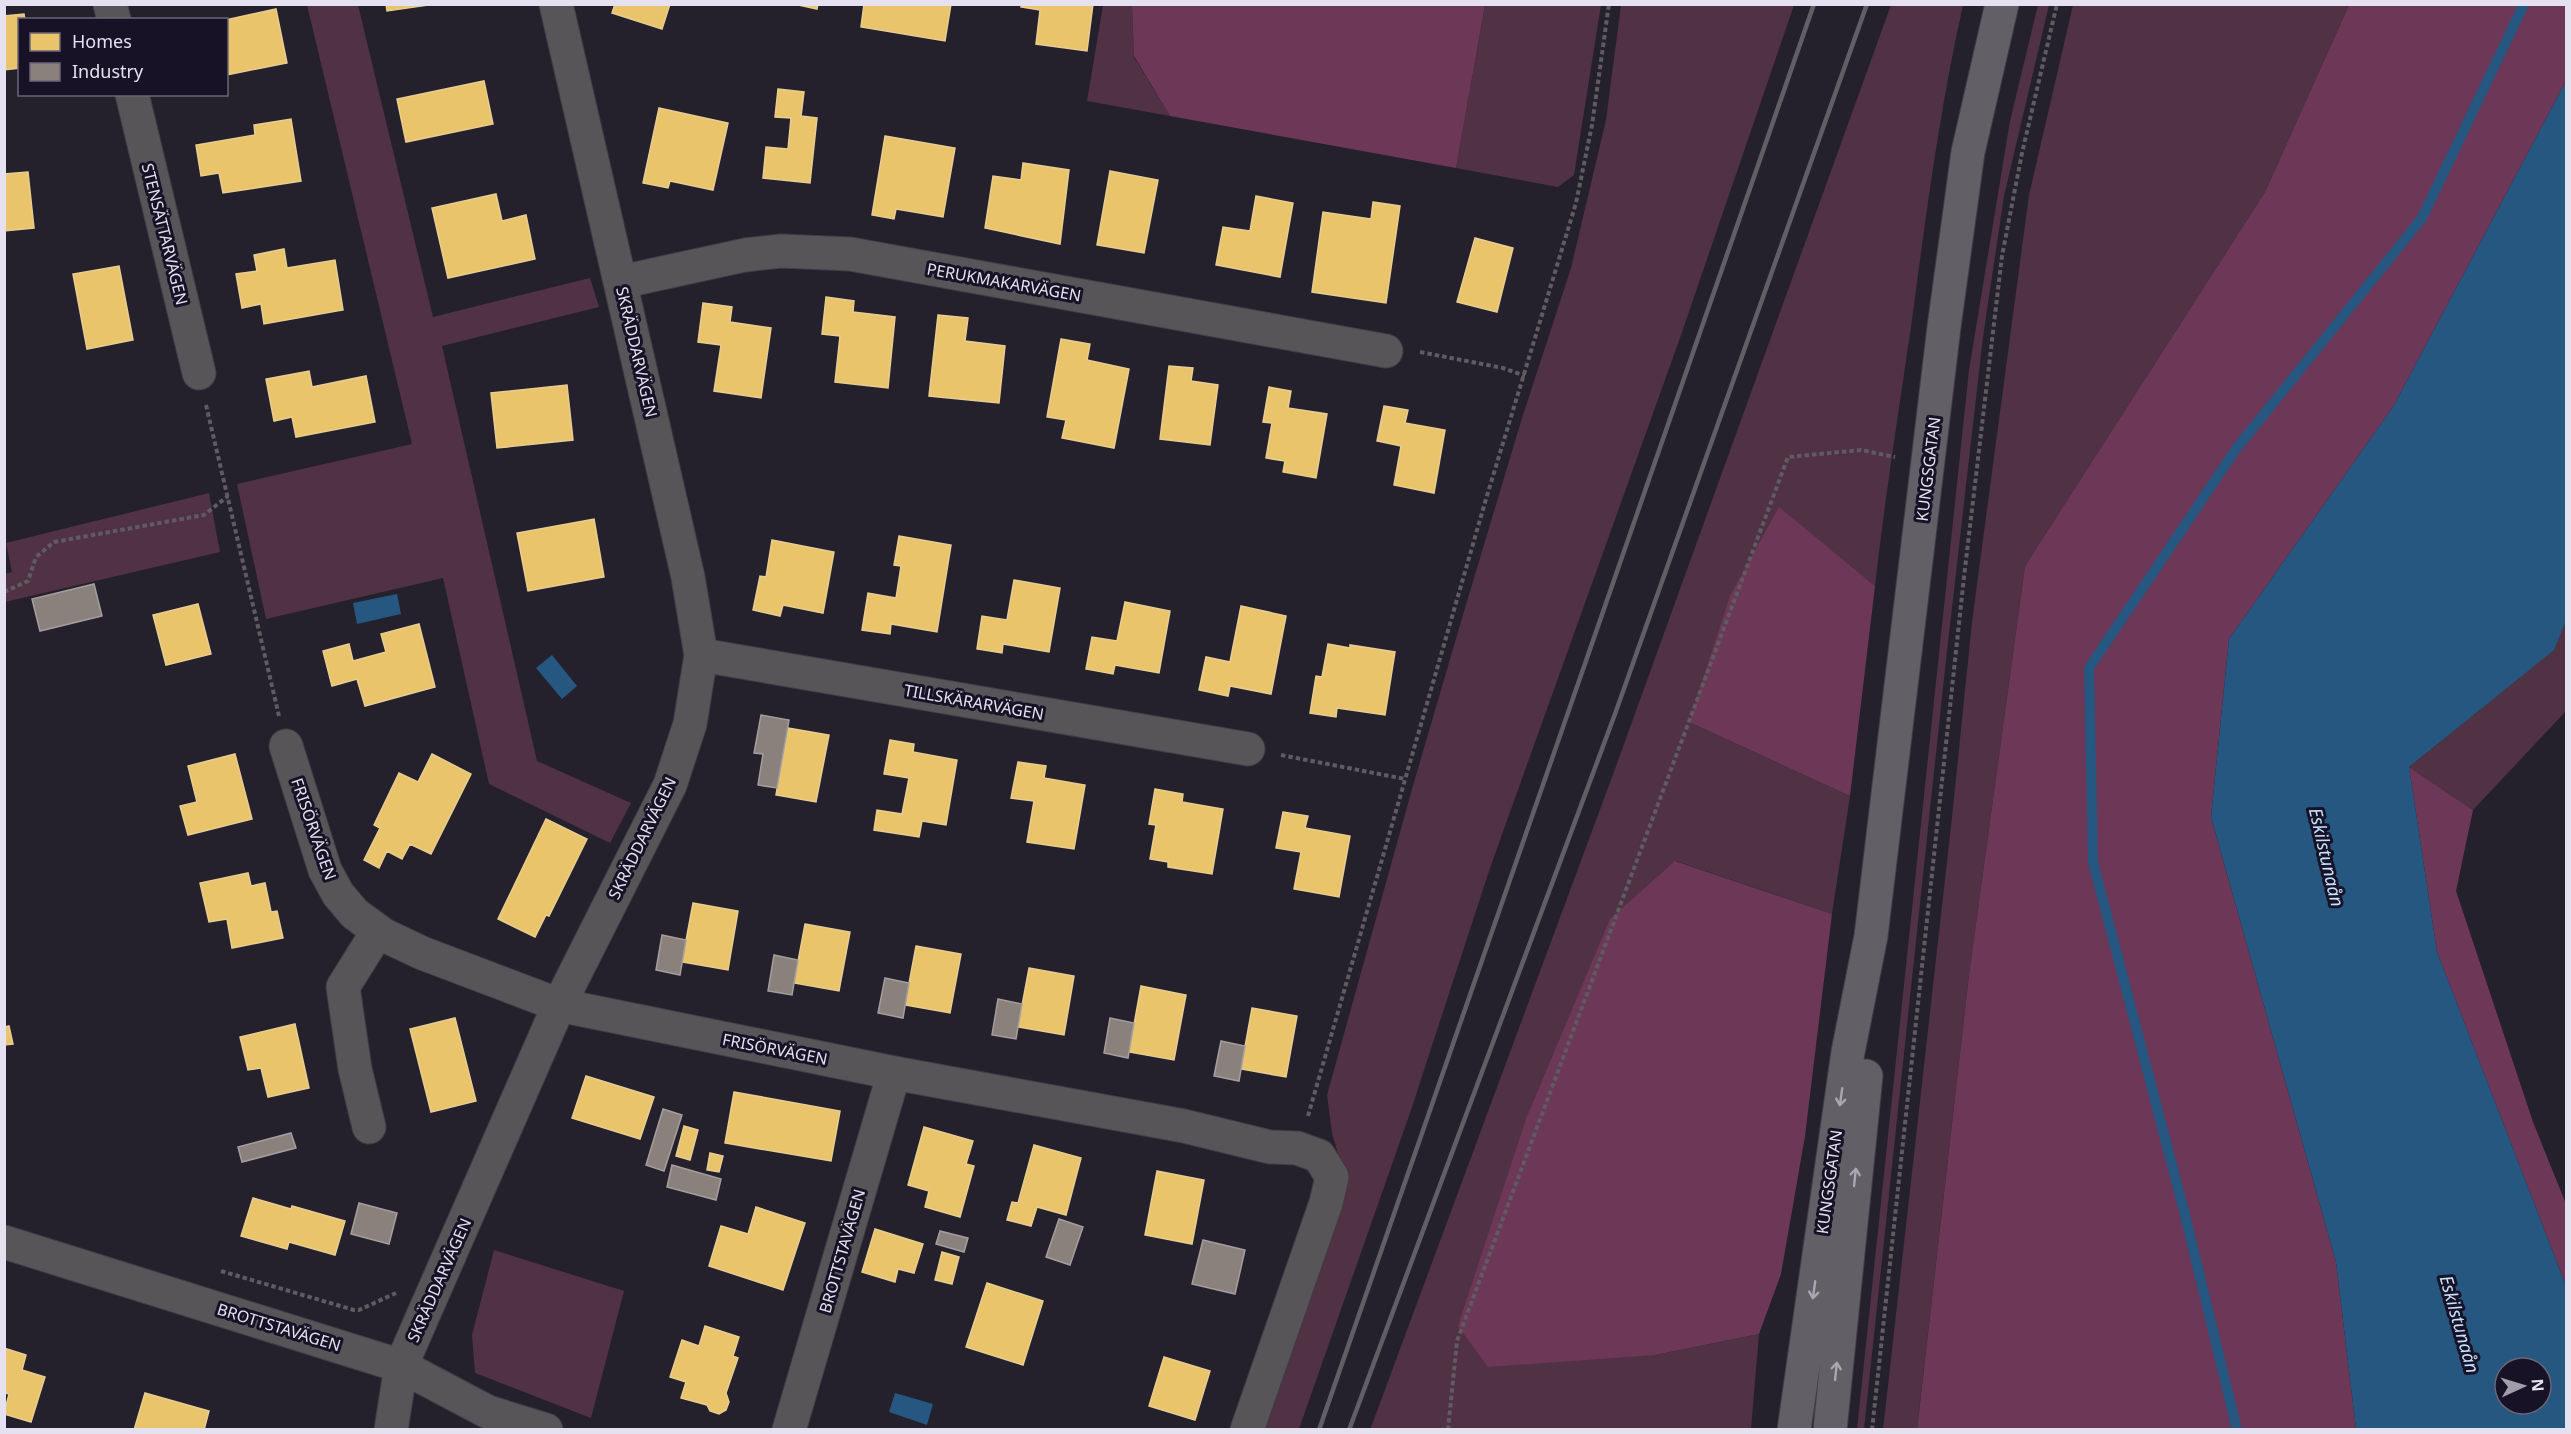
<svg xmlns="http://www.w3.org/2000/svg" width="2571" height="1434" font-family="'Noto Sans',sans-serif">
	<rect width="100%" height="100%" fill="#24212c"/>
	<path fill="#513144" d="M 307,5 L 358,5 L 433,317 L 590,278 L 599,307 L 442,346 L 537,761 L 631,803 L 610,843 L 489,784 L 443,578 L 266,619 L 237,484 L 412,444 Z
		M 1103,5 L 1132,5 L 1134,57 L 1170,116 L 1087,101 Z
		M 1485,5 L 1601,5 L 1574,175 L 1558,187 L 1456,168 Z
		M 1621,5 L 1794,5 L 1680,338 L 1490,868 L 1410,1113 L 1299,1429 L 1261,1430 L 1345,1178 L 1332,1133 L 1327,1095 L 1412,789 L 1465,608 L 1522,418 L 1571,268 L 1606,120 Z
		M 1891,5 L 1963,5 C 1940,108 1926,214 1912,320 C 1899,409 1885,497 1875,586 L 1779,508 L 1689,722 L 1850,796 L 1832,914 L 1676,861 L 1655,1355 L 1759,1334 L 1751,1429 L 1370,1430 L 1615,769 Z
		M 2038,5 L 2049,5 L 2004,196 L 1983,337 L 1945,669 L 1864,1429 L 1857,1429 L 1969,370 L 2010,121 Z
		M 2073,5 L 2349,5 L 2265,192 L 2025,566 L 1969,975 L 1917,1429 L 1883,1430 L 1952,817 L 1972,622 L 2029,195 Z
		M 209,493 L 220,552 L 5,602 L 5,574 L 12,572 L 6,543 Z
		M 2566,621 L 2566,711 L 2473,810 L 2409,767 L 2553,650 Z
		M 494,1250 L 624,1291 L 591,1418 L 475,1373 L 472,1335 Z"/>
	<path fill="#6d3857" d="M 1132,5 L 1485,5 L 1456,168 L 1170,116 L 1134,56 Z
		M 2349,5 L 2566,5 L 2566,81 L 2393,407 L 2229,639 L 2211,817 L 2336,1262 L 2356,1429 L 1917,1430 L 1969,975 L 2025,566 L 2265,192 Z
		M 1779,507 L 1875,586 L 1850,796 L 1689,722 L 1730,596 Z
		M 2409,767 L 2473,810 L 2456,891 L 2533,1122 L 2566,1204 L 2566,1286 L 2437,952 Z
		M 1675,861 L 1832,914 L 1805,1136 L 1781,1274 L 1759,1334 L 1655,1355 L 1488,1367 L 1458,1326 L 1526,1119 L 1610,919 Z"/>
	<path fill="#255781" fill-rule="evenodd" d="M 2566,81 L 2566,621 L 2554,650 L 2409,767 L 2437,952 L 2566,1286 L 2566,1429 L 2356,1429 L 2336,1262 L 2211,817 L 2229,639 L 2393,407 ZM 2505,1368 L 2541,1368 L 2541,1404 L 2505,1404 Z
		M 397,594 L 401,614 L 357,624 L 353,603 Z
		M 552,655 L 577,686 L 562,699 L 536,668 Z
		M 895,1393 L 933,1404 L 927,1425 L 889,1412 Z"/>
	<path fill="#e9c46a" stroke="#e8cd92" stroke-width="1.5" d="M 386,4 L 435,4 L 387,11 Z
		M 615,4 L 670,4 L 662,29 L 612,13 Z
		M 794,4 L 818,4 L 817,9 Z
		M 864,4 L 951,4 L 945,41 L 861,27 Z
		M 1022,4 L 1093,4 L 1087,51 L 1036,44 L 1040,10 L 1021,7 Z
		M 276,9 L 287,63 L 226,75 L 225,20 Z
		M 24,14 L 25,20 L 20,20 L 20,68 L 4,70 L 4,16 Z
		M 484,81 L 493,124 L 406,142 L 397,99 Z
		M 778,89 L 804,92 L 801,116 L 817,118 L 810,183 L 763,178 L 766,147 L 788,149 L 791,118 L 775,117 Z
		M 659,108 L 728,123 L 713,190 L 670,181 L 668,188 L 643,183 Z
		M 291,119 L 301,181 L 223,193 L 219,173 L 201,176 L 196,145 L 255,135 L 254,125 Z
		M 885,136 L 955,148 L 943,217 L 896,209 L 894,219 L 872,215 Z
		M 1023,163 L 1069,170 L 1060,244 L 985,228 L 993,176 L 1021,180 Z
		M 1110,171 L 1158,180 L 1144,253 L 1097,245 Z
		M 28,172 L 34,228 L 4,231 L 4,174 Z
		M 496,194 L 502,221 L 526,215 L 535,259 L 448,278 L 432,208 Z
		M 1256,196 L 1293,203 L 1280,277 L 1216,265 L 1223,227 L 1250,231 Z
		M 1373,202 L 1400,206 L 1386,303 L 1312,292 L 1323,212 L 1371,219 Z
		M 1475,238 L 1513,248 L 1497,312 L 1457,302 Z
		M 284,249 L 287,268 L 335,260 L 343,310 L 264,324 L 261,304 L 242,308 L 236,274 L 257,271 L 254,255 Z
		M 119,266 L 133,340 L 87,349 L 73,274 Z
		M 826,297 L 854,301 L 853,312 L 895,317 L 888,388 L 835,382 L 840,336 L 822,334 Z
		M 703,303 L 732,307 L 730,322 L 771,328 L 761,398 L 714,391 L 721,345 L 698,342 Z
		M 938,315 L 968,318 L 965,341 L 1005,346 L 999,403 L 929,396 Z
		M 1061,339 L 1090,344 L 1087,360 L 1129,369 L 1114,448 L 1062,438 L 1066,420 L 1047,417 Z
		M 1169,366 L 1193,368 L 1191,381 L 1218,385 L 1210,445 L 1160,439 Z
		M 309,371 L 312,387 L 366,376 L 375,422 L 296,437 L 292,417 L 274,421 L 266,379 Z
		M 567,385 L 573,440 L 497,448 L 491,393 Z
		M 1269,387 L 1291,391 L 1288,408 L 1327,414 L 1316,478 L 1283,472 L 1285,461 L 1266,458 L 1272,423 L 1263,422 Z
		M 1384,406 L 1408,410 L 1405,423 L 1445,430 L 1434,493 L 1394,485 L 1401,446 L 1377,441 Z
		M 594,519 L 604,577 L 528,591 L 517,533 Z
		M 899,536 L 951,545 L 937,632 L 891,624 L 890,634 L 862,630 L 868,593 L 896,598 L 901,566 L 894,565 Z
		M 772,540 L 834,552 L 823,613 L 783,605 L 780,616 L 753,610 L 760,576 L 766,577 Z
		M 1014,580 L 1060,588 L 1049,652 L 1003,644 L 1002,653 L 977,649 L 982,616 L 1007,620 Z
		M 1125,602 L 1170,611 L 1159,673 L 1115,665 L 1113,674 L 1086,669 L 1092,637 L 1117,641 Z
		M 198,604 L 211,654 L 166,665 L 153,615 Z
		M 1241,606 L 1286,616 L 1271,694 L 1230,686 L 1228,696 L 1199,690 L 1206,657 L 1230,662 Z
		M 419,624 L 435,687 L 365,706 L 357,679 L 332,686 L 323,651 L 349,644 L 353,661 L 386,652 L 381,634 Z
		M 1328,644 L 1350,648 L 1350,645 L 1395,652 L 1385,715 L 1337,708 L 1336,717 L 1310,713 L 1316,676 L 1322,677 Z
		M 788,728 L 829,735 L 816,802 L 776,795 Z
		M 890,740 L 914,744 L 913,752 L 957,760 L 946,825 L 922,821 L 919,837 L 874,830 L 877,810 L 902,814 L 909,778 L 884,774 Z
		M 235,754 L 252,819 L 188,835 L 180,806 L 197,802 L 188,766 Z
		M 432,754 L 471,774 L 431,854 L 410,844 L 402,859 L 387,851 L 379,868 L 364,860 L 380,828 L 374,825 L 399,773 L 418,782 Z
		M 1018,762 L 1046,766 L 1044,778 L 1085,785 L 1074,849 L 1027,842 L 1034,801 L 1011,798 Z
		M 1155,789 L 1183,794 L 1182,802 L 1223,809 L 1212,874 L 1168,867 L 1168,862 L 1150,859 L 1156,825 L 1149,824 Z
		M 1283,812 L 1308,816 L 1305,828 L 1350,836 L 1339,897 L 1294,889 L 1301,852 L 1276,848 Z
		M 546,819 L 587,839 L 549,916 L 546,915 L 535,937 L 498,919 Z
		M 248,873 L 251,886 L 265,883 L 271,912 L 277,911 L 283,938 L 232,948 L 227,919 L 209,922 L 200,883 Z
		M 693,903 L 738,911 L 728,970 L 682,962 Z
		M 805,924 L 850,932 L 839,991 L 794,983 Z
		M 916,946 L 961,954 L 950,1013 L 905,1005 Z
		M 1029,968 L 1074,976 L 1064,1035 L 1018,1027 Z
		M 1141,986 L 1186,995 L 1174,1060 L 1129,1052 Z
		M 1252,1008 L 1297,1016 L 1286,1077 L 1241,1069 Z
		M 455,1018 L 476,1101 L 431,1112 L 410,1029 Z
		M 295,1024 L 309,1088 L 268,1097 L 261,1068 L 248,1070 L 240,1037 Z
		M 9,1026 L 13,1044 L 4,1045 L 4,1027 Z
		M 586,1076 L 654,1097 L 640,1139 L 572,1118 Z
		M 734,1092 L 840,1111 L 831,1161 L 725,1143 Z
		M 684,1126 L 698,1130 L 690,1160 L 676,1156 Z
		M 924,1127 L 973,1141 L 966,1164 L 974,1166 L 960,1217 L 925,1207 L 929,1191 L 908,1185 Z
		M 1034,1145 L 1081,1158 L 1066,1215 L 1037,1207 L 1031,1226 L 1007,1220 L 1012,1202 L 1018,1203 Z
		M 710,1153 L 723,1156 L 719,1172 L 707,1170 Z
		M 1157,1171 L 1204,1180 L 1192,1244 L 1145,1235 Z
		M 253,1198 L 291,1209 L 292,1206 L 345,1221 L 335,1255 L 289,1242 L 287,1249 L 241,1236 Z
		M 756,1207 L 805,1223 L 783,1290 L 709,1266 L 721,1226 L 748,1234 Z
		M 875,1229 L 923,1244 L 914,1273 L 898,1269 L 895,1282 L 862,1272 Z
		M 942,1252 L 959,1257 L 952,1284 L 935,1280 Z
		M 987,1283 L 1043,1301 L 1023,1365 L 966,1347 Z
		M 705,1326 L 739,1337 L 733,1356 L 738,1358 L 726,1393 L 729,1402 L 726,1410 L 719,1414 L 710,1411 L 707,1405 L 681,1398 L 686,1382 L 670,1377 L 682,1340 L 699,1346 Z
		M 4,1348 L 26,1355 L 22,1370 L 45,1377 L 31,1422 L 4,1414 L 9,1394 L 4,1393 Z
		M 1164,1357 L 1210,1371 L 1195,1420 L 1149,1406 Z
		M 145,1393 L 209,1411 L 204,1430 L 134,1430 Z"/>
	<path fill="#8a817c" stroke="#a59e9f" stroke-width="1.5" d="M 94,584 L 102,616 L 40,631 L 32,599 Z
		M 761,715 L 789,720 L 777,788 L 758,785 L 763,754 L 754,753 Z
		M 662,935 L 686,940 L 680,975 L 656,970 Z
		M 774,955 L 798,960 L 792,995 L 768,991 Z
		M 885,978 L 909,983 L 903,1018 L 878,1013 Z
		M 998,999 L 1022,1004 L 1016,1039 L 992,1035 Z
		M 1110,1018 L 1134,1023 L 1128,1058 L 1104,1053 Z
		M 1221,1041 L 1245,1046 L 1239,1081 L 1214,1076 Z
		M 663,1109 L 682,1115 L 664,1171 L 646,1165 Z
		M 291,1133 L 296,1148 L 242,1162 L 238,1147 Z
		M 672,1165 L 721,1179 L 716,1200 L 667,1187 Z
		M 359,1203 L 397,1213 L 389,1244 L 351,1234 Z
		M 1059,1219 L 1083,1227 L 1070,1265 L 1046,1257 Z
		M 940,1231 L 968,1238 L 964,1252 L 936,1244 Z
		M 1203,1240 L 1245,1250 L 1235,1294 L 1192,1284 Z"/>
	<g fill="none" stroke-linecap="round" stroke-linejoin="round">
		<path stroke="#255781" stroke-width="10" d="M 2237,1430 L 2185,1215 L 2093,862 L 2089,668 L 2236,449 L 2422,218 L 2524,4"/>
		<g stroke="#403d47" stroke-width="35">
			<path id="minor" d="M 110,4 L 114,20
				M 132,94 L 199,373
				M 621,282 L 745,255 L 781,251 L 850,254 L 1386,351
				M 701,655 L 1248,749
				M 286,746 L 325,870 L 338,894 L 355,914 L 384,935 L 422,953 L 559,1005 L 894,1073 L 1184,1126 L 1270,1147 L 1297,1148 L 1319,1156 L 1332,1177 L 1326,1203 L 1247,1430
				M 369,1127 L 355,1069 L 343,987 L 378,931
				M 4,1242 L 401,1366 L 488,1412 L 546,1430
				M 391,1430 L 401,1366 L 559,1005 L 670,785 L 690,724 L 701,655 L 688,577 L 556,4
				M 789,1430 L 894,1073"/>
		</g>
		<g stroke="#403d47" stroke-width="35">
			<path id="major" d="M 1794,1430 L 1848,1052 L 1871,936 L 1944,327 L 1968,152 L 2002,4
				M 1830,1430 L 1866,1076"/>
		</g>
		<path stroke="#5e5b61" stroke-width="4" stroke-dasharray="4.5 3" stroke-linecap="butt" d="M 1420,352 L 1503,368 L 1525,376
			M 206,405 L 279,716
			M 4,592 L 28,581 L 36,557 L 54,542 L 204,515 L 228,496
			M 1281,755 L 1405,779
			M 1308,1116 L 1486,499 L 1576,203 L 1592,125 L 1609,4
			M 221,1271 L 354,1310 L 359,1310 L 396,1293
			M 1448,1430 L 1457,1341 L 1788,457 L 1861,450 L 1895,457
			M 1872,1430 L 1964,577 L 2002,256 L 2022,153 L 2057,4"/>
		<use href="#minor" stroke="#585559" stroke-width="33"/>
		<use href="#major" stroke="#635f66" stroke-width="33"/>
		<path stroke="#615f66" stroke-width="4.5" d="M 1319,1430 L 1814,4
			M 1349,1430 L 1615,714 L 1867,4"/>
	</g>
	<defs><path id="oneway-shaft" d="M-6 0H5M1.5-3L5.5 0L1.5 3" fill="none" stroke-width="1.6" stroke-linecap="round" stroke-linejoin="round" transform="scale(1.5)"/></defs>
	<g stroke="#aaa6b2">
		<use href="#oneway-shaft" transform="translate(1841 1097) rotate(98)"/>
		<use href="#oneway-shaft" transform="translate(1855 1177) rotate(-84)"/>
		<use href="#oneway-shaft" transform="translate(1814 1290) rotate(98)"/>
		<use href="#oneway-shaft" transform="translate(1836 1371) rotate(-84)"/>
	</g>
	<g text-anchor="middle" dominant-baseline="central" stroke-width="6" stroke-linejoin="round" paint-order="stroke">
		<g font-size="16" fill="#e5e1f0" stroke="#181227">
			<text transform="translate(165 234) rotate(76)">STENSÄTTARVÄGEN</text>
			<text transform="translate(1004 282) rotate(10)">PERUKMAKARVÄGEN</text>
			<text transform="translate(637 352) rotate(77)">SKRÄDDARVÄGEN</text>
			<text transform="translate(1928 469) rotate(-83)">KUNGSGATAN</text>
			<text transform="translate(974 702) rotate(10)">TILLSKÄRARVÄGEN</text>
			<text transform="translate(314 829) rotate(71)">FRISÖRVÄGEN</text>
			<text transform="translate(642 838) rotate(-64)">SKRÄDDARVÄGEN</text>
			<text transform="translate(775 1049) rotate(11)">FRISÖRVÄGEN</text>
			<text transform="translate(1829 1182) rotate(-82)">KUNGSGATAN</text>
			<text transform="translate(842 1251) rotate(-74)">BROTTSTAVÄGEN</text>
			<text transform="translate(439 1280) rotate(-66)">SKRÄDDARVÄGEN</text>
			<text transform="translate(279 1327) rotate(17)">BROTTSTAVÄGEN</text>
		</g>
		<g font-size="18" font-style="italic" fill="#c5e3fe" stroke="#181227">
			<text transform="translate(2327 857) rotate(77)">Eskilstunaån</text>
			<text transform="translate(2460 1324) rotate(74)">Eskilstunaån</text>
		</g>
	</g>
	<rect width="2571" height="1434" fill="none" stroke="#e5e1f0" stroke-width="12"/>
	<rect x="18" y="18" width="210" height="78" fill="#181227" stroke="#6a6577" stroke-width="1.5"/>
	<rect x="30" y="33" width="30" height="18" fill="#e9c46a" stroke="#6a6577" stroke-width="1.5"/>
	<text x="72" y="48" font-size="18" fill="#e5e1f0">Homes</text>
	<rect x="30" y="63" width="30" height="18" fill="#8a817c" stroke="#6a6577" stroke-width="1.5"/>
	<text x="72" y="78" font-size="18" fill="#e5e1f0">Industry</text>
	<g transform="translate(2523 1386) rotate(86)"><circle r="28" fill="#181227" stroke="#6a6577" stroke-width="1.5"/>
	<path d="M0-4.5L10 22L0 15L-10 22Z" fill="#a19eab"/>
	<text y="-9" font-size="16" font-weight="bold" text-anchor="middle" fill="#e5e1f0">N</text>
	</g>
</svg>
